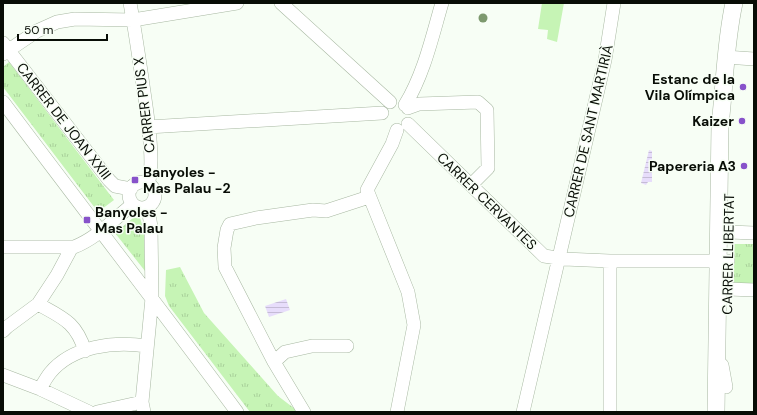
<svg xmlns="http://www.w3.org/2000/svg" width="757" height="415" font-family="'DM Sans',sans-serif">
	<defs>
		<pattern id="park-tufts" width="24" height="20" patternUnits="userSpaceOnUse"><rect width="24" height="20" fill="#c6f4b5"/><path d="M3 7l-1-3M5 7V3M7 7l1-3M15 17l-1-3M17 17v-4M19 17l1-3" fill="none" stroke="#a9d09a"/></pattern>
		<pattern id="water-rules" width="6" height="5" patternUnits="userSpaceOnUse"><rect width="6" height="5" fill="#e7ddfb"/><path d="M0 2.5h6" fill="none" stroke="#c5bcd6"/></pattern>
	</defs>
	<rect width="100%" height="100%" fill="#f7fef5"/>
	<path fill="#c6f4b5" d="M 542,3 L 564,3 L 557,42 L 547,39 L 548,30 L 538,29 Z"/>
	<path fill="url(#park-tufts)" d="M 9,62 L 114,200 L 98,212 L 3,87 L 3,67 Z
		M 133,218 L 140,218 L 144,231 L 145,271 L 115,233 Z
		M 734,244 L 754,244 L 754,284 L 734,283 Z
		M 180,267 L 204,313 L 278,396 L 295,409 L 297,412 L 250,412 L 169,306 L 165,296 L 166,270 Z"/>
	<path fill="url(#water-rules)" d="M 649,150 L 652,151 L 652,182 L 648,182 L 646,185 L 641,183 Z
		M 286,299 L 290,310 L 269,317 L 265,306 Z"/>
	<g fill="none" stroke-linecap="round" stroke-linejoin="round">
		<g stroke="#a8b8a2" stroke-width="14">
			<path id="minor" d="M 130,3 C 135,30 139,58 143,85 C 146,107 156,165 148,183
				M 281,3 L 390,102
				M 3,43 L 109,180 L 115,186 L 131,189
				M 3,54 L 37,31 L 57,22 L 75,19 L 133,20 L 237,3
				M 725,57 L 754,59
				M 3,102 C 81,206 160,308 237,412
				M 405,105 C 424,74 432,37 442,3
				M 408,108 L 419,104 L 478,102 L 487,110 L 488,168 L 471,185
				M 408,124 L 544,256 L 564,259 L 610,261 L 728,261
				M 148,127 L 382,113
				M 397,130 L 392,144 L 367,190 L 408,292 L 414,325 L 397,412
				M129 195a13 13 0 1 1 26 0a13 13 0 1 1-26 0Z
				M 718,244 L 729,232 L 754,233
				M 3,247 L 74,247 C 97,238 114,219 133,204
				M 722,283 L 728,289 L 754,290
				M 38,304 C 63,318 76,322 85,351
				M 3,331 L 7,327 L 38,304 L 57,275 L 72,247
				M 274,362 L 225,267 L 224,248 L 227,230 L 230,224 L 256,218 L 313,210 L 326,211 L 369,197
				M 722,365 L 726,387
				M 3,375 L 40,389 L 89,412
				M 40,389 C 43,384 46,378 50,373 C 72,346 114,341 147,346
				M 97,412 L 142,402
				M 144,412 L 142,402 L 152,298 L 151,227 L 148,207
				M 304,412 L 274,362 L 285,352 L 312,346 L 347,346
				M 523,412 L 605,60 L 614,3
				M 610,412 L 610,261"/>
		</g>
		<g stroke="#a8b8a2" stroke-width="18">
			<path id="major" d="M 716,412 L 720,125 C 725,83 725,44 734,3"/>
		</g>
		<use href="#minor" stroke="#fff" stroke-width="13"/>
		<use href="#major" stroke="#fff" stroke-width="17"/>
	</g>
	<circle fill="#7d996e" cx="483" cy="18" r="4.5"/>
	<g fill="#8752ca" stroke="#f7fef5" stroke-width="1.5">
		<circle cx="743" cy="87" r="4"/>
		<circle cx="742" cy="121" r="4"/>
		<circle cx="744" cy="166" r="4"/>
		<rect x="131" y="176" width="8" height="8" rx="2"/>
		<rect x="83" y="216" width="8" height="8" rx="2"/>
	</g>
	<g text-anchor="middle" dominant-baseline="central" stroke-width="3" stroke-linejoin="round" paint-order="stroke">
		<g font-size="14" font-weight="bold" fill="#080d06" stroke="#f7fef5" text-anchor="end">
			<text x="735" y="79">Estanc de la<tspan x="735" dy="16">Vila Olímpica</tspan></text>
			<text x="734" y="121">Kaizer</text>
			<text x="736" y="166">Papereria A3</text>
			<text x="143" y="172" text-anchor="start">Banyoles -<tspan x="143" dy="16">Mas Palau -2</tspan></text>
			<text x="95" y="212" text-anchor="start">Banyoles -<tspan x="95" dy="16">Mas Palau</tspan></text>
		</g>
		<g font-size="14" fill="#080d06" stroke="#f7fef5">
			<text transform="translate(144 105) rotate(-97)">CARRER PIUS X</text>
			<text transform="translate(64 121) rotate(52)">CARRER DE JOAN XXIII</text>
			<text transform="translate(588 131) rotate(-77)">CARRER DE SANT MARTIRIÀ</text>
			<text transform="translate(487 201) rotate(44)">CARRER CERVANTES</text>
			<text transform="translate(728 254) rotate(-89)">CARRER LLIBERTAT</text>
		</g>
	</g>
	<rect width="757" height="415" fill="none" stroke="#080d06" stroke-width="8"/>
	<path d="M18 34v6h89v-6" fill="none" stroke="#080d06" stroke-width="2"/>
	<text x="24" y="34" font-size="12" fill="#080d06" stroke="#f7fef5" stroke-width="3" paint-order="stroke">50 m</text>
</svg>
